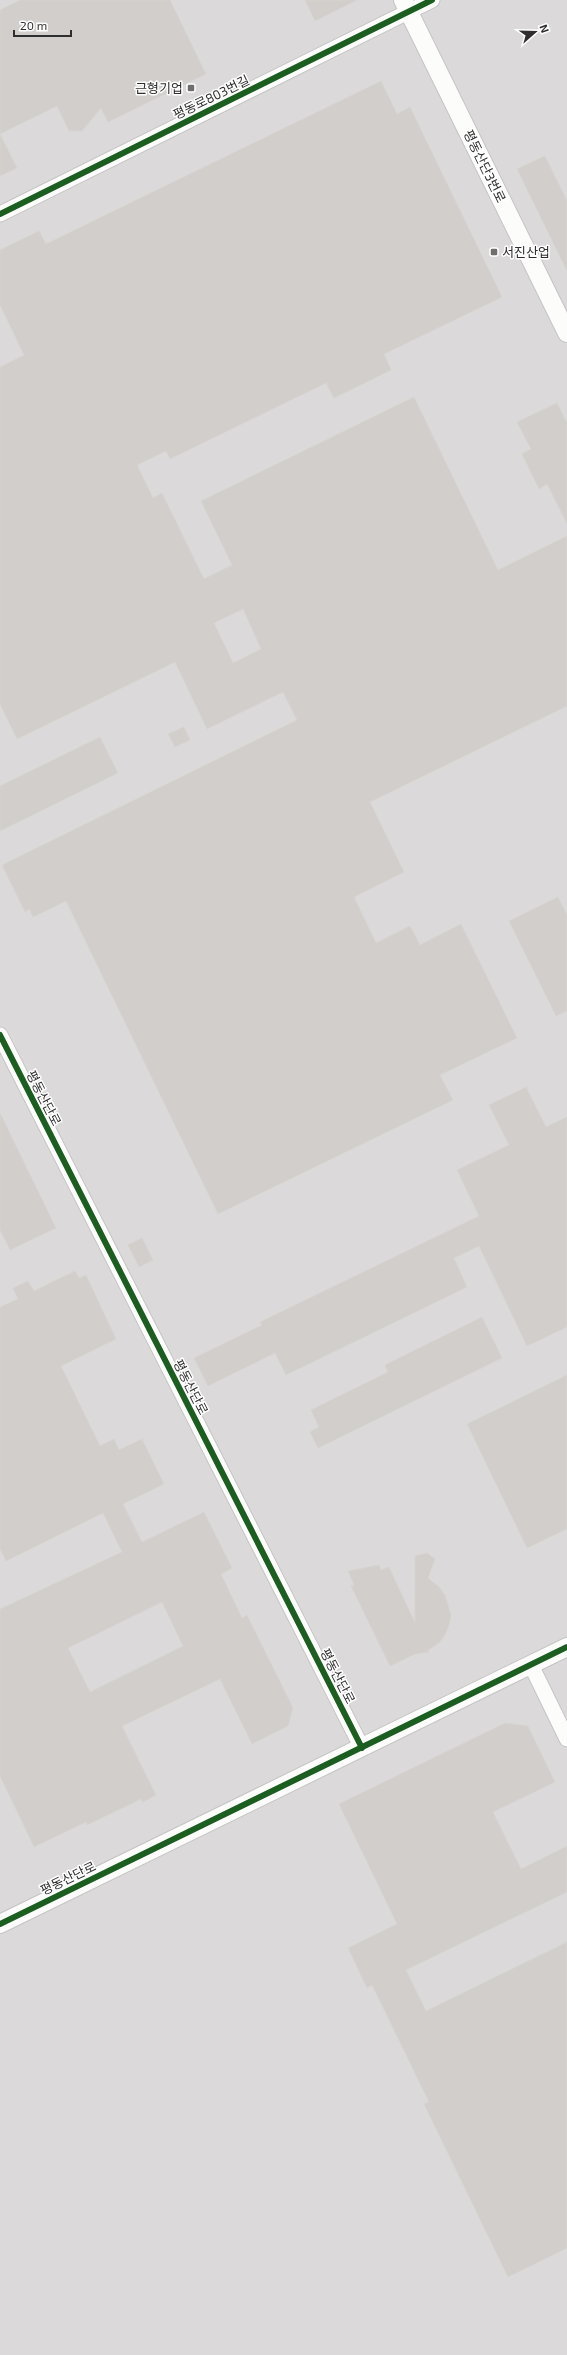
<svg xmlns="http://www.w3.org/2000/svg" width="567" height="2355" font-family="'Exo 2','Noto Sans KR',sans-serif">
	<rect width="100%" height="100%" fill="#ece8e4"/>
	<path fill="#dcd9db" d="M 0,0 L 567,0 L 567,2355 L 0,2355 Z"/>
	<path fill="#d1cecb" stroke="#d7d4d0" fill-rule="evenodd" d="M 20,0 L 170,0 L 206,74 L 108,122 L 101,108 L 82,131 L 69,131 L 57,106 L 0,134 L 17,168 L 0,176 L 0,10 Z
		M 305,0 L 357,0 L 315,21 Z
		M 381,81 L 397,114 L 410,107 L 502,297 L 384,354 L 391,370 L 334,398 L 326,383 L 170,459 L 166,451 L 137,465 L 153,498 L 162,493 L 204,579 L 232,565 L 201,501 L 414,397 L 498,570 L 567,536 L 567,706 L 370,802 L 404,872 L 354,897 L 376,943 L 410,926 L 420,945 L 461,924 L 517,1038 L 440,1075 L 453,1100 L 218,1214 L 66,901 L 33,917 L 29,909 L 25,912 L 2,865 L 297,720 L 283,692 L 207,729 L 175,662 L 17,739 L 0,704 L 0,367 L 24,355 L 0,305 L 0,250 L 39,231 L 46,244 ZM 243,609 L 261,649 L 233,663 L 214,623 Z
		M 545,156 L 567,201 L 567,271 L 517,169 Z
		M 557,403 L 567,423 L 567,524 L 547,484 L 539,489 L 522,454 L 531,449 L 517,422 Z
		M 184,727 L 190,740 L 175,747 L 168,734 Z
		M 100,737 L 118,773 L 0,831 L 0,786 Z
		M 558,897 L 567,915 L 567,1011 L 556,1016 L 509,921 Z
		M 526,1087 L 546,1127 L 567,1117 L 567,1327 L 527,1346 L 479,1246 L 454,1258 L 467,1287 L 286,1375 L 275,1353 L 208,1386 L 194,1358 L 262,1325 L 260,1322 L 479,1216 L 457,1170 L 509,1145 L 489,1105 Z
		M 0,1113 L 56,1228 L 10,1250 L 0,1230 Z
		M 142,1238 L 153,1260 L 139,1267 L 128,1245 Z
		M 75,1271 L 79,1278 L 86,1275 L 116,1339 L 61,1366 L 100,1446 L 114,1439 L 119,1450 L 142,1439 L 164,1484 L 123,1504 L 142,1542 L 204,1512 L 232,1568 L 221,1574 L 242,1618 L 247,1615 L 293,1708 L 288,1726 L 252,1744 L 220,1679 L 122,1726 L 156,1795 L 143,1802 L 141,1799 L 87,1825 L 86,1822 L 34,1847 L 0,1776 L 0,1609 L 122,1552 L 103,1513 L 6,1561 L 0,1549 L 0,1307 L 18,1299 L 13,1288 L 28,1281 L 34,1291 ZM 162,1602 L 183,1646 L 90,1692 L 68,1648 Z
		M 482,1317 L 502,1358 L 318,1448 L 310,1432 L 319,1427 L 311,1410 L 388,1372 L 385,1365 Z
		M 567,1375 L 567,1529 L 527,1548 L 467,1424 Z
		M 427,1553 L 435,1559 L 428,1578 L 439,1587 L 445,1595 L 451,1615 L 449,1625 L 445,1635 L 439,1643 L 428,1650 L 429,1652 L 415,1654 L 390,1666 L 351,1586 L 354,1585 L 348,1571 L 379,1565 L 381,1570 L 389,1567 L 415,1623 L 415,1556 Z
		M 505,1723 L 528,1726 L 555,1782 L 493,1812 L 521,1869 L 567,1846 L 567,1892 L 406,1970 L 426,2011 L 567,1942 L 567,2248 L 508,2277 L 424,2104 L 429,2102 L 372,1985 L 367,1988 L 348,1948 L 397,1924 L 339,1804 Z"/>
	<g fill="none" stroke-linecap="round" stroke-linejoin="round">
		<g stroke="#c5c4c5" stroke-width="17">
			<path id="minor" d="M 0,214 L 432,0
				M 0,1035 L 362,1748
				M 531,1665 L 567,1739"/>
		</g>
		<g stroke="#c5c4c5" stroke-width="20">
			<path id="tertiary" d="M 403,0 L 567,333
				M 0,1924 L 567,1647"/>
		</g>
		<use href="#minor" stroke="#fcfcfb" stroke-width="15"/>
		<use href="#tertiary" stroke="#fcfcfb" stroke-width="18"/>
		<g stroke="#fff" stroke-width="8">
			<path id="cycleway" d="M 0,214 L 432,0
				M 0,1035 L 362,1748
				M 0,1924 L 567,1647"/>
		</g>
		<use href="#cycleway" stroke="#1b5e20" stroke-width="6"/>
	</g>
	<g fill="#706f6e" stroke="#fff" stroke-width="1.5">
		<rect x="187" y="84" width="8" height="8" rx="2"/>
		<rect x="490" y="248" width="8" height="8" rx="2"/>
	</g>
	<g text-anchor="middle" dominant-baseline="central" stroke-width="3" stroke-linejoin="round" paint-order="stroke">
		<g font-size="13" fill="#2e2e2e" stroke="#fff" text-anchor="end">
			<text x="183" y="88">근형기업</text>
			<text x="502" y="252" text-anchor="start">서진산업</text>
		</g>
		<g font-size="13" fill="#2e2e2e" stroke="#fff">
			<text transform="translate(211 97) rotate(-26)">평동로803번길</text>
			<text transform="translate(485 166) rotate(64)">평동산단3번로</text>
			<text transform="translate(44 1098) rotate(63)">평동산단로</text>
			<text transform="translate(191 1387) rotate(63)">평동산단로</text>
			<text transform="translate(338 1676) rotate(63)">평동산단로</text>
			<text transform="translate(68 1878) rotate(-26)">평동산단로</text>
		</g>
	</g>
	<g transform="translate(535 32) rotate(70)" stroke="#ffffff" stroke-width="3" paint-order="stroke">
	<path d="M0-3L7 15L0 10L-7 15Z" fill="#2e2e2e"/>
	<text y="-6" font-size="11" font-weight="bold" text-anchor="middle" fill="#2e2e2e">N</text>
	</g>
	<path d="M14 30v6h57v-6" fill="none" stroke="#2e2e2e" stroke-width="2"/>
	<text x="20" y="30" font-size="12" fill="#2e2e2e" stroke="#ffffff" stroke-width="3" paint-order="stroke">20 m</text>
</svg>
